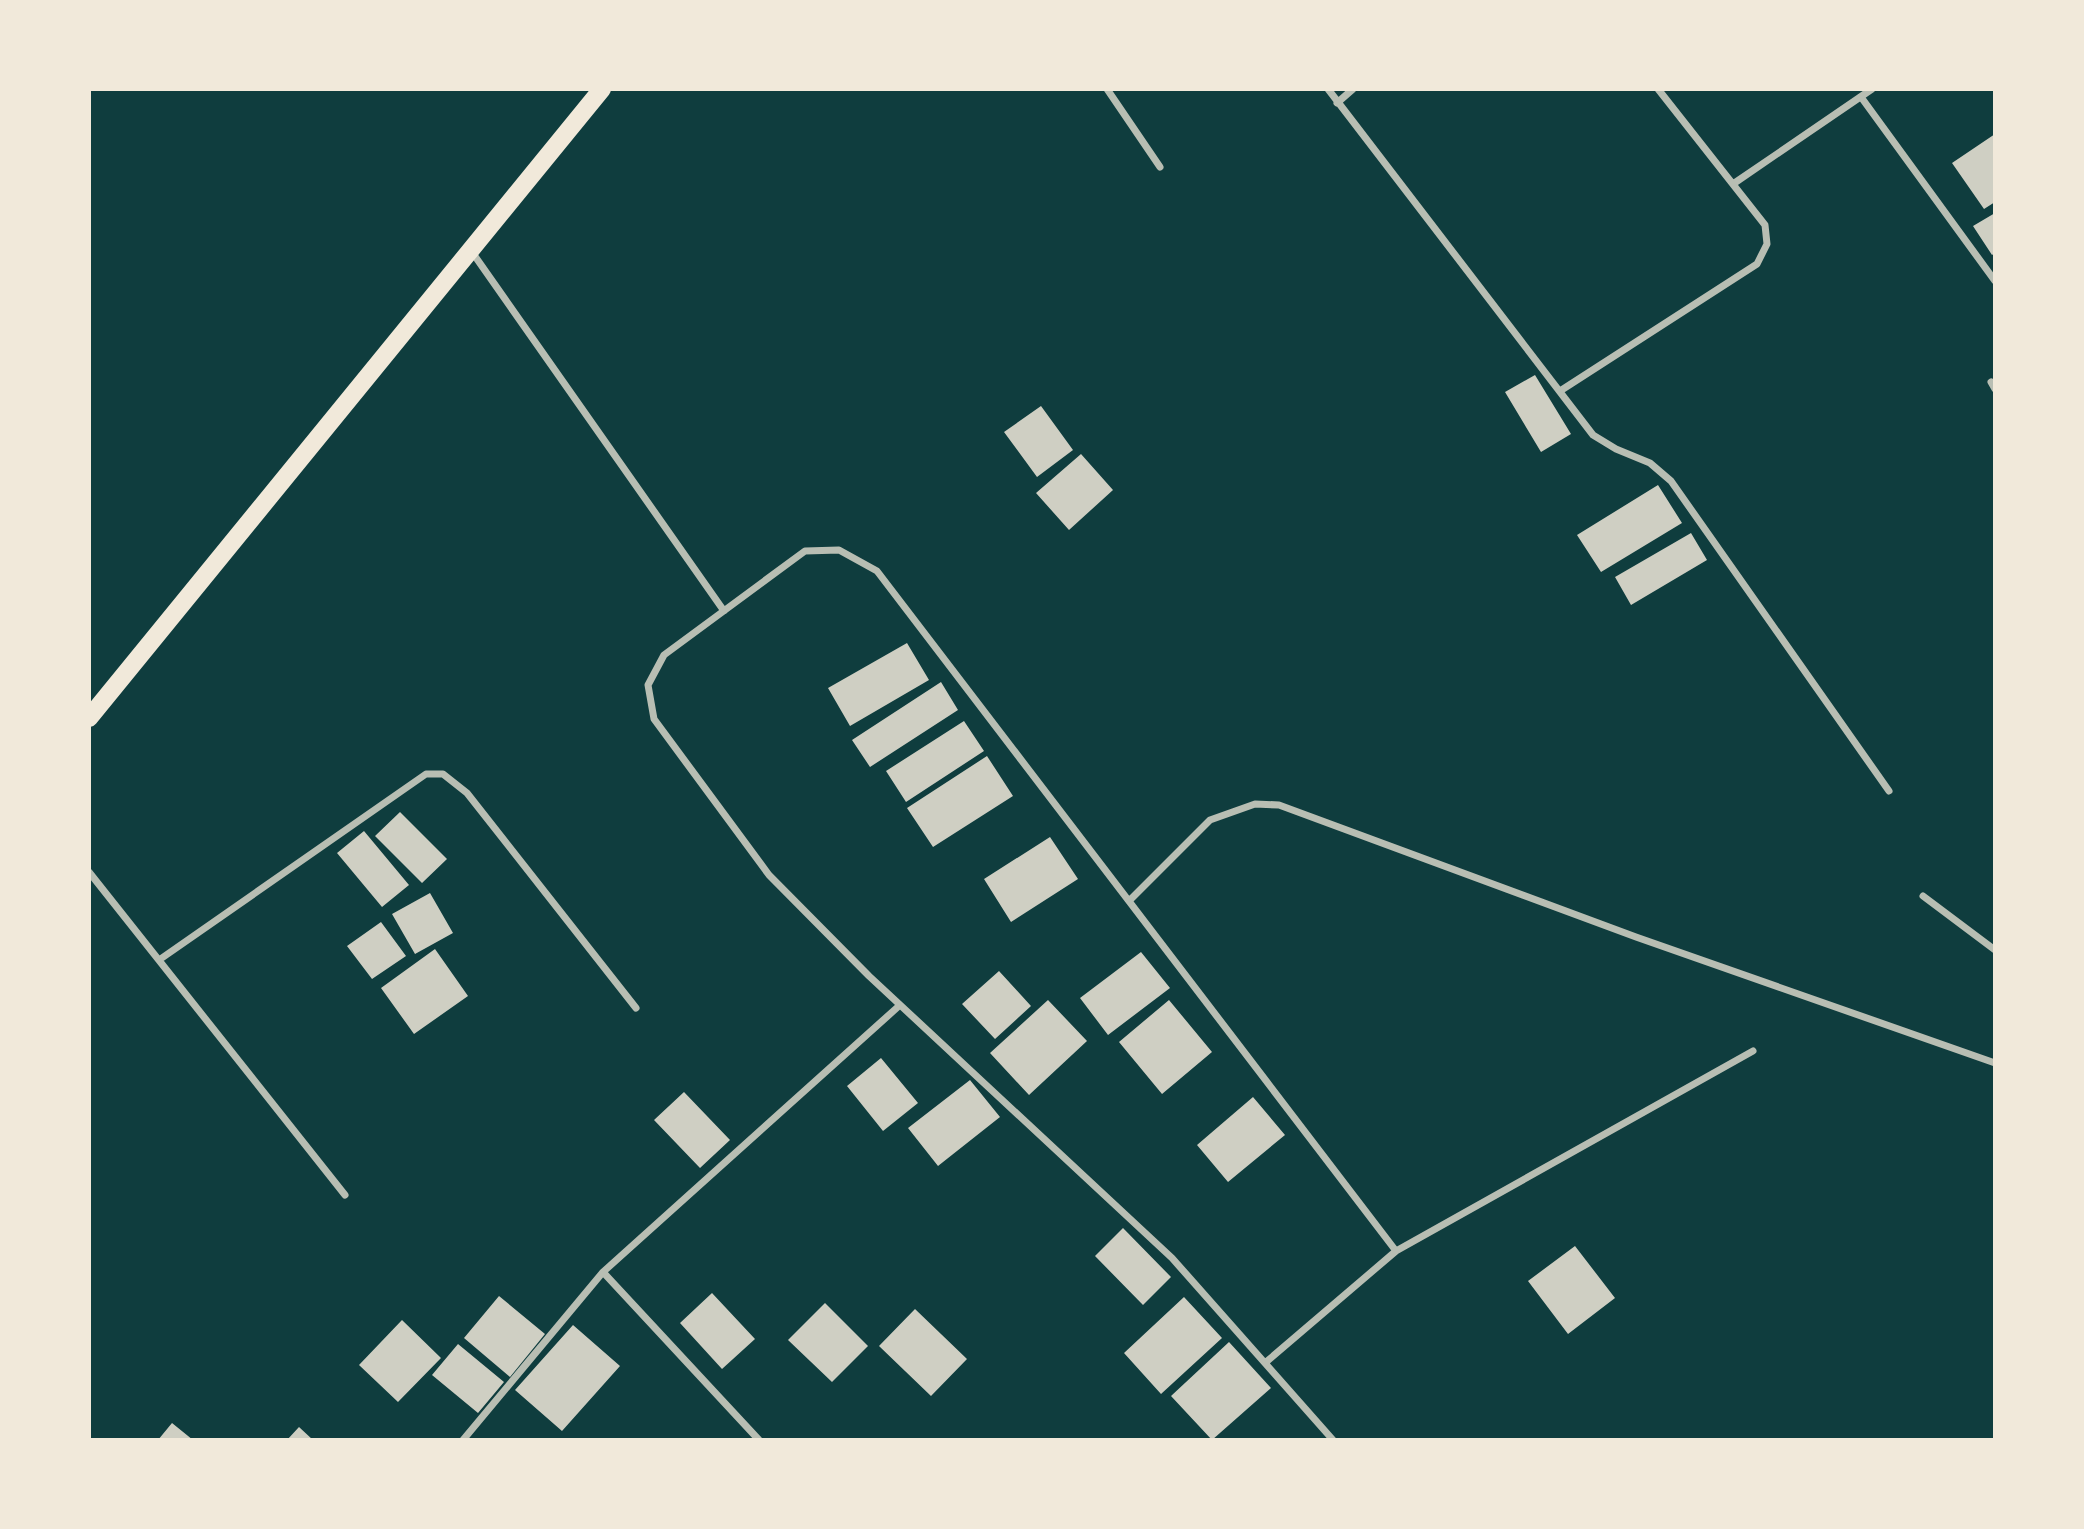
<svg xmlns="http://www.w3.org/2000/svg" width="2084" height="1529" font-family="'PT Sans Narrow',sans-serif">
	<rect width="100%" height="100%" fill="#0f3d3e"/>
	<path fill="#cfcfc3" d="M 1995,134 L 1995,202 L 1984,209 L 1952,163 Z
		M 1995,213 L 1995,253 L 1992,255 L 1973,226 Z
		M 1535,375 L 1571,434 L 1541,452 L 1505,392 Z
		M 1041,406 L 1073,450 L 1037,477 L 1004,432 Z
		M 1081,454 L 1113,490 L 1069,530 L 1036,493 Z
		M 1658,485 L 1682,523 L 1601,572 L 1577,535 Z
		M 1691,533 L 1707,560 L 1631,605 L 1615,577 Z
		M 907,643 L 929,680 L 850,726 L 828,688 Z
		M 941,682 L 958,710 L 870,767 L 852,740 Z
		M 964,721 L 984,751 L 906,802 L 886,771 Z
		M 987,756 L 1013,796 L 933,847 L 907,808 Z
		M 400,812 L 447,859 L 422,883 L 375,836 Z
		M 364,831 L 409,885 L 382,907 L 337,853 Z
		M 1050,837 L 1078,879 L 1011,922 L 984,879 Z
		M 430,893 L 453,933 L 415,954 L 392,914 Z
		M 381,922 L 406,956 L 372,979 L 347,946 Z
		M 435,949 L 468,996 L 414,1034 L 381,988 Z
		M 1141,952 L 1170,988 L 1108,1035 L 1080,998 Z
		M 999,971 L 1031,1006 L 995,1039 L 962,1004 Z
		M 1048,1000 L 1087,1041 L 1029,1095 L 990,1053 Z
		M 1169,1000 L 1212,1052 L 1162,1094 L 1119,1042 Z
		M 881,1058 L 918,1103 L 883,1131 L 847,1086 Z
		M 970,1080 L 1000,1117 L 938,1166 L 908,1128 Z
		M 684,1092 L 730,1140 L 700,1168 L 654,1120 Z
		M 1253,1097 L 1285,1135 L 1228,1182 L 1197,1145 Z
		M 1123,1228 L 1171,1277 L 1143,1305 L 1095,1256 Z
		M 1575,1246 L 1615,1298 L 1568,1334 L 1528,1281 Z
		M 712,1293 L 755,1339 L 722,1369 L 680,1323 Z
		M 499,1296 L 545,1334 L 510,1377 L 464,1338 Z
		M 1184,1297 L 1222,1338 L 1161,1394 L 1124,1353 Z
		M 825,1303 L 868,1346 L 832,1382 L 788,1340 Z
		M 915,1309 L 967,1359 L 931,1396 L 879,1346 Z
		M 402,1320 L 441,1358 L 398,1402 L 359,1365 Z
		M 573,1325 L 620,1366 L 562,1431 L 515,1390 Z
		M 1229,1342 L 1271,1388 L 1212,1440 L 1171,1396 Z
		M 458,1344 L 504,1382 L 478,1413 L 432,1375 Z
		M 172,1423 L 193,1440 L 158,1440 Z
		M 299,1427 L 313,1440 L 287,1440 Z"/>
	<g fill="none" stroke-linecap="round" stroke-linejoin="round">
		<path stroke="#b8beb3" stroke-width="7" d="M 1107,89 L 1160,167
			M 1328,89 L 1593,435 L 1616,449 L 1650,463 L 1671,481 L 1889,791
			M 1861,97 L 1995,281
			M 1337,103 L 1353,89
			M 1733,184 L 1872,89
			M 472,252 L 724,611
			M 1991,382 L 1995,389
			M 1560,391 L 1757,264 L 1767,244 L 1765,225 L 1658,89
			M 89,872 L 345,1195
			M 1923,896 L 1995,950
			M 1129,901 L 1210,820 L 1255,804 L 1279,805 L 1636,937 L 1995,1063
			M 159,960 L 426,774 L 443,774 L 467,793 L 636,1008
			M 603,1272 L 759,1440
			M 1265,1363 L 1396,1251 L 1753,1051
			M 463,1440 L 603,1272 L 900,1005
			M 1333,1440 L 1172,1258 L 869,976 L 769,875 L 654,719 L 648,685 L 664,655 L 805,551 L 839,550 L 877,571 L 1396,1251"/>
		<path stroke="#f1e9da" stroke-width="18" d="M 89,718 L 602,89"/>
	</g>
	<rect width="2084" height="1529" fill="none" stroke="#f1e9da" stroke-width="182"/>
</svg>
